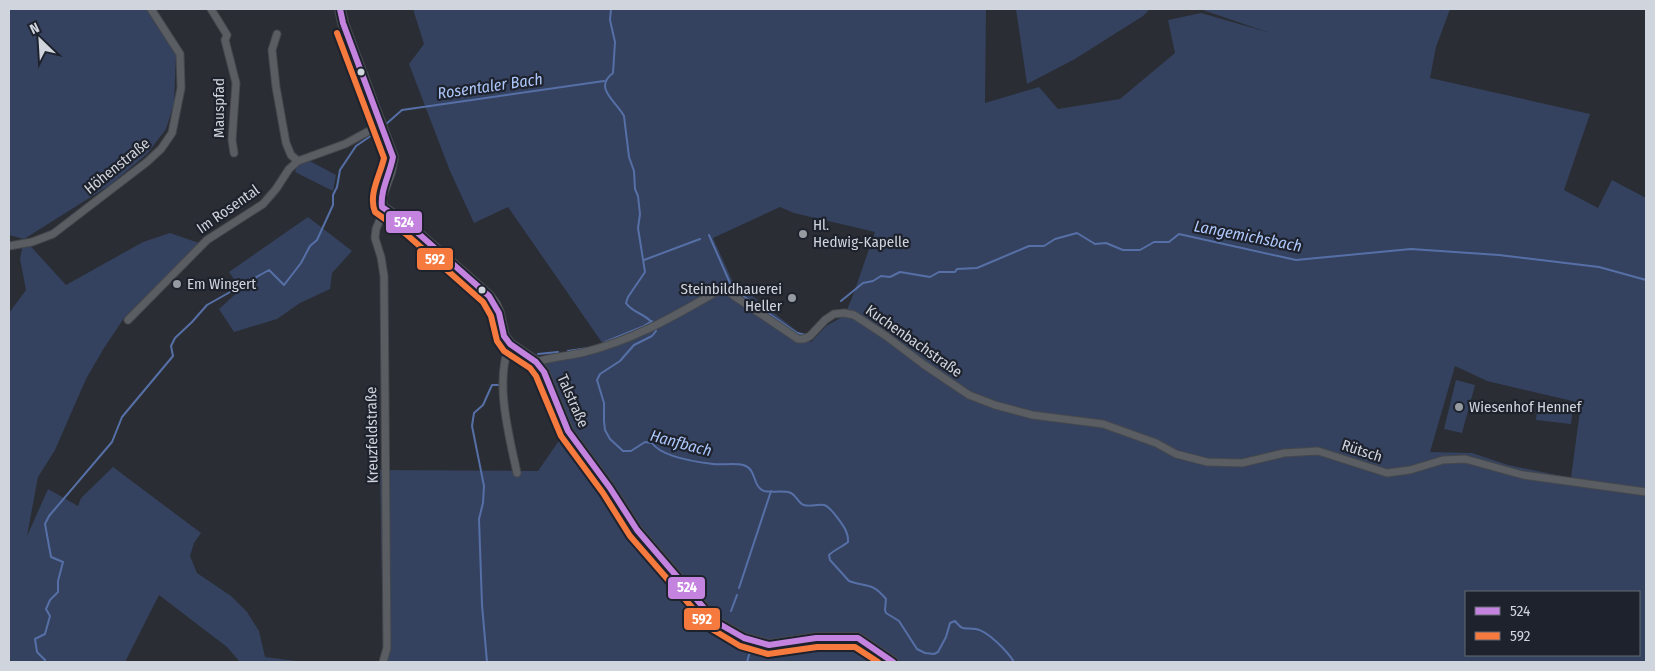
<svg xmlns="http://www.w3.org/2000/svg" width="1655" height="671" font-family="'Fira Sans Condensed',sans-serif">
	<rect width="100%" height="100%" fill="#2a2d33"/>
	<path fill="#34425f" fill-rule="evenodd" d="M 9,9 L 146,9 L 176,55 L 174,104 L 166,129 L 147,154 L 110,185 L 24,239 L 66,285 L 143,242 L 170,233 L 199,243 L 124,318 L 104,348 L 86,379 L 55,450 L 38,477 L 27,536 L 48,489 L 78,506 L 81,498 L 113,467 L 201,533 L 194,543 L 190,556 L 197,573 L 231,596 L 247,612 L 259,631 L 265,657 L 304,662 L 240,662 L 227,647 L 159,595 L 125,662 L 9,662 L 9,313 L 26,290 L 20,259 L 24,239 L 9,235 Z
		M 413,9 L 986,9 L 985,103 L 1039,87 L 1058,109 L 1120,99 L 1175,53 L 1168,20 L 1201,13 L 1267,32 L 1200,9 L 1450,9 L 1436,47 L 1430,78 L 1590,114 L 1564,190 L 1598,208 L 1612,180 L 1646,198 L 1646,662 L 379,662 L 383,652 L 380,470 L 538,471 L 565,432 L 535,366 L 603,344 L 508,207 L 474,223 L 450,171 L 409,64 L 424,44 ZM 780,207 L 794,213 L 875,232 L 852,298 L 844,316 L 826,326 L 811,342 L 732,280 L 713,238 ZM 1455,366 L 1487,381 L 1581,403 L 1571,478 L 1508,465 L 1472,453 L 1430,452 ZM 1466,592 L 1639,592 L 1639,655 L 1466,655 Z
		M 1016,9 L 1150,9 L 1143,16 L 1075,59 L 1027,84 Z
		M 308,160 L 336,175 L 333,191 L 295,172 L 297,166 Z
		M 308,217 L 352,251 L 332,273 L 330,289 L 300,303 L 277,319 L 234,332 L 219,309 L 241,289 L 229,272 Z
		M 1456,380 L 1475,385 L 1462,433 L 1444,429 Z
		M 1538,403 L 1573,407 L 1571,424 L 1536,420 Z"/>
	<g fill="none" stroke-linecap="round" stroke-linejoin="round">
		<path stroke="#5670a7" stroke-width="2" d="M 611,9 L 610,20 L 615,42 L 613,73 C 593,88 616,101 624,116 L 629,157 L 634,171 L 635,189 L 638,196 L 640,214 L 638,228 L 645,272 L 628,297 L 626,303 C 632,313 647,314 653,324
			M 385,125 L 402,110 L 604,81
			M 709,235 L 730,283
			M 644,260 L 700,239
			M 733,289 L 797,333 L 806,335
			M 841,301 L 863,283 L 873,281 L 881,276 L 890,277 L 900,272 L 930,277 L 939,272 L 955,272 L 957,269 L 977,268 L 1029,246 L 1044,246 L 1055,239 L 1077,233 L 1095,244 L 1106,243 L 1123,250 L 1140,250 L 1154,242 L 1169,242 L 1179,234 L 1296,260 L 1411,249 L 1499,255 L 1599,267 L 1646,280
			M 655,328 L 656,331 L 652,336 L 634,345 L 620,361 L 600,374 L 597,380 L 604,403 L 604,421 L 605,430 L 610,439 L 623,451 L 631,451 L 645,442 L 652,443 C 662,457 696,462 713,464 C 723,465 734,463 743,465 C 757,468 752,487 764,491 C 772,493 783,490 791,493 C 797,496 798,503 804,505 C 810,507 817,504 824,505 C 830,506 846,528 847,534 C 848,536 848,539 848,542 C 842,547 834,550 829,555 L 830,560 L 849,581 C 867,588 871,581 886,599 L 885,610 L 886,613 L 899,621 L 917,649 L 925,653 L 934,654 L 938,652 L 946,637 L 950,623 L 955,621 C 964,632 964,627 976,629 C 988,631 1008,652 1014,662
			M 605,342 L 642,327 L 652,321
			M 568,351 L 588,348
			M 538,354 L 558,352
			M 739,588 L 771,491
			M 731,611 L 737,595
			M 45,662 L 45,660 L 37,652 L 35,639 L 45,634 L 50,616 L 46,609 L 50,600 L 58,592 L 58,581 L 63,562 L 51,557 L 45,524 L 49,516 L 112,442 L 122,417 L 173,356 L 171,346 L 175,338 L 192,322 L 207,305 L 269,270 L 284,285 L 301,263 L 310,246 L 317,240 L 333,205 L 333,195 L 337,187 L 340,170 L 356,146 L 378,131
			M 487,662 L 482,605 L 479,519 L 483,503 L 484,486 L 472,426 L 474,413 L 483,405 L 492,385 L 499,385
			M 747,662 L 751,648"/>
		<g stroke="#45484d" stroke-width="9">
			<path id="street" d="M 211,9 L 227,35 L 225,40 L 236,83 L 232,140 L 234,153
				M 277,34 L 272,50 L 276,87 L 286,143 L 291,155 L 298,161
				M 9,246 L 32,242 L 53,234 L 147,162 L 161,149 L 172,133 L 181,88 L 180,54 L 151,9
				M 128,320 L 207,240 L 263,204 L 276,189 L 289,169 L 298,161 L 345,144 L 380,125
				M 510,344 C 494,381 509,435 517,473
				M 536,362 C 552,357 569,356 585,352 C 636,339 674,316 718,291 L 726,288 L 734,296 L 798,339 L 804,339 L 810,336 L 825,320 L 834,314 L 844,313 L 854,315 L 886,336 L 923,364 L 969,395 L 995,405 L 1032,415 L 1103,424 L 1156,443 L 1176,454 L 1207,462 L 1242,463 L 1284,453 L 1318,451 L 1387,473 L 1410,470 L 1443,460 L 1465,459 L 1523,475 L 1646,492
				M 383,662 L 387,648 L 384,276 L 381,257 L 375,238 L 376,229 L 384,210"/>
		</g>
		<g stroke="#45484d" stroke-width="12">
			<path id="secondary" d="M 340,9 L 343,23 L 393,157 L 390,172 L 381,197 L 382,207 L 411,227 L 489,296 L 495,304 L 499,313 L 504,336 L 510,344 L 536,362 L 544,372 L 568,431 L 610,488 L 637,530 L 716,622 L 744,638 L 769,645 L 816,638 L 858,638 L 893,662"/>
		</g>
		<use href="#street" stroke="#5a5d62" stroke-width="7"/>
		<use href="#secondary" stroke="#62666d" stroke-width="10"/>
		<g stroke="#1d222d" stroke-width="10">
			<path id="bus-1" d="M 340,9 L 343,23 L 393,157 C 390,174 380,190 382,207 L 411,227 L 489,296 L 499,313 L 504,336 L 510,344 L 536,362 L 544,372 L 568,431 L 610,488 L 637,530 L 716,622 L 744,638 L 769,645 L 816,638 L 858,638 L 893,662"/>
		</g>
		<g stroke="#1d222d" stroke-width="10">
			<path id="bus-2" d="M 337,33 L 384,158 C 380,176 368,194 375,212 L 406,234 L 483,302 L 491,316 L 497,341 L 504,351 L 530,368 L 536,376 L 561,436 L 603,493 L 630,536 L 710,628 L 740,646 L 768,654 L 817,647 L 855,647 L 878,662"/>
		</g>
		<use href="#bus-1" stroke="#c483df" stroke-width="6"/>
		<use href="#bus-2" stroke="#f6793e" stroke-width="6"/>
	</g>
	<g fill="#d0d4dc" stroke="#1d222d" stroke-width="2">
		<circle cx="361" cy="72" r="4.5"/>
		<circle cx="482" cy="290" r="4.5"/>
	</g>
	<g fill="#969aa1" stroke="#1d222d" stroke-width="2">
		<circle cx="803" cy="234" r="5"/>
		<circle cx="177" cy="284" r="5"/>
		<circle cx="792" cy="298" r="5"/>
		<circle cx="1459" cy="407" r="5"/>
	</g>
	<g text-anchor="middle" dominant-baseline="central" stroke-width="4.5" stroke-linejoin="round" paint-order="stroke">
		<g font-size="15" fill="#d0d4dc" stroke="#1d222d">
			<text transform="translate(219 108) rotate(-90)">Mauspfad</text>
			<text transform="translate(117 166) rotate(-39)">Höhenstraße</text>
			<text transform="translate(228 209) rotate(-35)">Im Rosental</text>
			<text transform="translate(914 341) rotate(35)">Kuchenbachstraße</text>
			<text transform="translate(573 401) rotate(66)">Talstraße</text>
			<text transform="translate(372 435) rotate(-91)">Kreuzfeldstraße</text>
			<text transform="translate(1362 451) rotate(18)">Rütsch</text>
		</g>
		<g font-size="15" fill="#d0d4dc" stroke="#1d222d" text-anchor="start">
			<text x="813" y="225">Hl.<tspan x="813" dy="17">Hedwig-Kapelle</tspan></text>
			<text x="187" y="284">Em Wingert</text>
			<text x="782" y="289" text-anchor="end">Steinbildhauerei<tspan x="782" dy="17">Heller</tspan></text>
			<text x="1469" y="407">Wiesenhof Hennef</text>
		</g>
		<g font-size="16" font-style="italic" fill="#adc7fa" stroke="#1d222d">
			<text transform="translate(490 86) rotate(-8)">Rosentaler Bach</text>
			<text transform="translate(1248 236) rotate(11)">Langemichsbach</text>
			<text transform="translate(681 443) rotate(15)">Hanfbach</text>
		</g>
	</g>
	<g stroke="#1d222d" stroke-width="2">
		<rect x="385" y="210" width="38" height="24" rx="5" fill="#c483df"/>
		<rect x="416" y="247" width="38" height="24" rx="5" fill="#f6793e"/>
		<rect x="667" y="576" width="39" height="24" rx="5" fill="#c483df"/>
		<rect x="683" y="607" width="38" height="24" rx="5" fill="#f6793e"/>
	</g>
	<g font-size="14" text-anchor="middle" font-weight="bold" fill="#fff">
		<text x="404" y="227">524</text>
		<text x="435" y="264">592</text>
		<text x="687" y="592">524</text>
		<text x="702" y="624">592</text>
	</g>
	<rect width="1655" height="671" fill="none" stroke="#d0d4dc" stroke-width="20"/>
	<rect x="1465" y="591" width="175" height="65" fill="#1d222d" stroke="#656973"/>
	<rect x="1475" y="607" width="25" height="8" fill="#c483df" stroke="#656973"/>
	<text x="1510" y="616" font-size="15" fill="#d0d4dc">524</text>
	<rect x="1475" y="632" width="25" height="8" fill="#f6793e" stroke="#656973"/>
	<text x="1510" y="641" font-size="15" fill="#d0d4dc">592</text>
	<g transform="translate(40 40) rotate(335)" stroke="#1d222d" stroke-width="4" paint-order="stroke">
	<path d="M0-4L9 19L0 12L-9 19Z" fill="#d0d4dc"/>
	<text y="-8" font-size="14" font-weight="bold" text-anchor="middle" fill="#d0d4dc">N</text>
	</g>
</svg>
